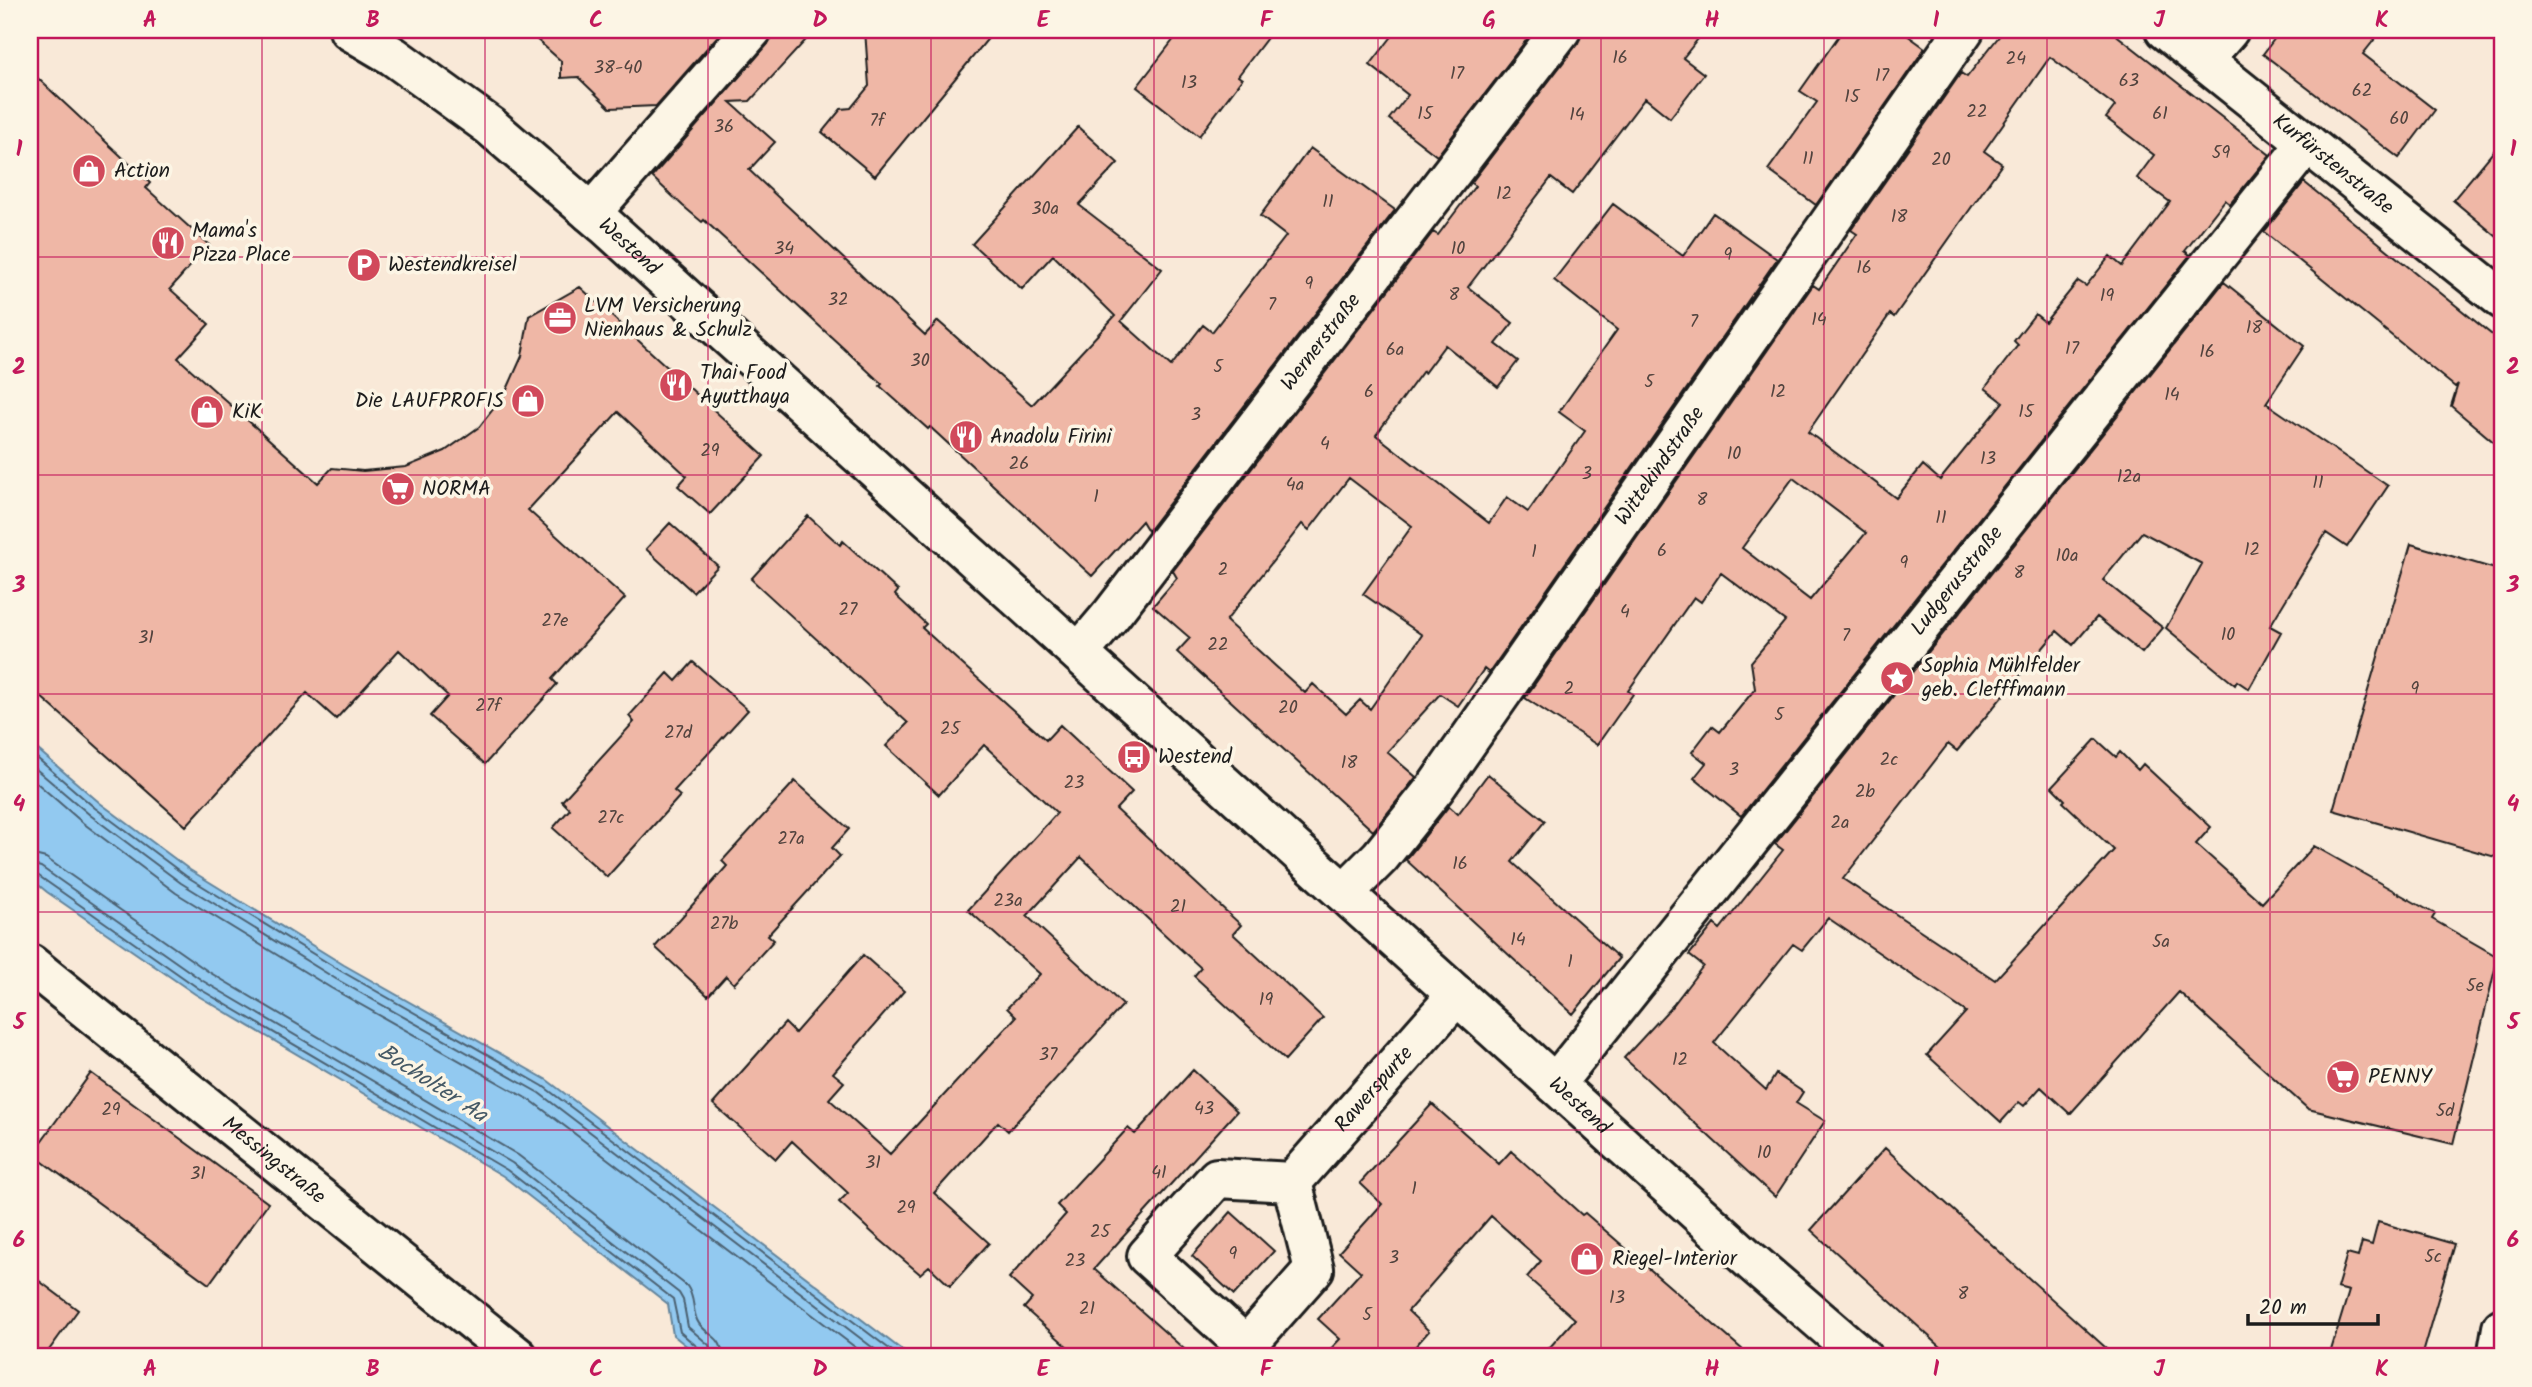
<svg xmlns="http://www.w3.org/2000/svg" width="2532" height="1387" font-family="Kalam,sans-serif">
	<rect width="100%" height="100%" fill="#f9e9d8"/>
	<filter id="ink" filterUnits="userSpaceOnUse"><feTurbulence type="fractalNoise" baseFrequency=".0143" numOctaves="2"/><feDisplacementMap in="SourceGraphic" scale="14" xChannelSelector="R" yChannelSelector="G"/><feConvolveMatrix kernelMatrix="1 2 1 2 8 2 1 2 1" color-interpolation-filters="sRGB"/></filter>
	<g filter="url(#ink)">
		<path fill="#92c9f0" stroke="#63849b" stroke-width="2" d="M 30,743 L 100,803 L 190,870 L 344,965 L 547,1080 L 911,1357 L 700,1357 L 673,1335 L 668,1304 L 503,1176 L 195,994 L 47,892 L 30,878 Z"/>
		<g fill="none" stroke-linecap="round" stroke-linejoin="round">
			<path stroke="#4b6171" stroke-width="2" d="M 30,752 L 95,808 L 186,876 L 341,971 L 543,1086 L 900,1357
				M 30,764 L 90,815 L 181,883 L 336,979 L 539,1093 L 885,1357
				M 30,777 L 83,823 L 176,893 L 331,988 L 533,1102 L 868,1357
				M 30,854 L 46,858 L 209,972 L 518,1155 L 687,1286 C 695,1297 692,1308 697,1320 C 704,1336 722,1333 723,1357
				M 30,864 L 41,867 L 203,981 L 512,1163 L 679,1293 L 683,1300 L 688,1327 L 709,1345 L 712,1357
				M 30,873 L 36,874 L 198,988 L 507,1170 L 673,1299 L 680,1332 L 701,1350 L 704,1357"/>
		</g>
		<path fill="#efb7a6" stroke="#1c1c1c" stroke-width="2" fill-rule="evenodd" d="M 526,30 L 723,30 L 656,106 L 610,108 L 578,77 L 561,78 L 561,61 Z
			M 773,30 L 815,30 L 750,101 L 730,102 L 775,142 L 749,170 L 925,335 L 938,321 L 1032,405 L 1115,316 L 1053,255 L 1022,289 L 972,244 L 1078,127 L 1118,163 L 1079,205 L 1162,269 L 1121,321 L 1171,366 L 1203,325 L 1212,332 L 1286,236 L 1260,216 L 1310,148 L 1395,210 L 1148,531 L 1142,521 L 1092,576 L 930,427 L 928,429 L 880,386 L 882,384 L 853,357 L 704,220 L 702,222 L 683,206 L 652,177 L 768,44 Z
			M 865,30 L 995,30 L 875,176 L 822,132 L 841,109 L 851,108 L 869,86 Z
			M 1181,30 L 1273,30 L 1238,76 L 1242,79 L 1199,136 L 1137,87 Z
			M 1397,30 L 1534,30 L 1437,156 L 1389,119 L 1408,95 L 1370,65 Z
			M 1582,30 L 1705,30 L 1683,58 L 1704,74 L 1670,118 L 1645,98 L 1572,194 L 1551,178 L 1468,287 L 1513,323 L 1496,344 L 1518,361 L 1498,387 L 1445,345 L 1424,373 L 1423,371 L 1376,435 L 1489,523 L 1507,497 L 1528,512 L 1585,431 L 1559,412 L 1617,330 L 1554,280 L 1613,204 L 1683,256 L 1713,213 L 1777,259 L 1489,673 L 1484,669 L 1458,706 L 1440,694 L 1387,752 L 1416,777 L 1373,831 L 1177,652 L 1190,638 L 1153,606 L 1177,578 L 1173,571 L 1433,232 L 1438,235 L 1475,186 L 1471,183 L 1578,43 ZM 1349,478 L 1412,526 L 1363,594 L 1422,635 L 1370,709 L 1360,700 L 1346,714 L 1313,684 L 1305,693 L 1226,621 L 1302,524 L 1309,530 Z
			M 1843,30 L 1900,30 L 1925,48 L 1816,205 L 1768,170 L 1817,102 L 1800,91 Z
			M 2004,30 L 2110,30 L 2270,155 L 2230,204 L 2225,200 L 2185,251 L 2190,255 L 1741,816 L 1694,778 L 1706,763 L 1692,752 L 1712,726 L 1720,732 L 1755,689 L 1751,662 L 1785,621 L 1721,573 L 1701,602 L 1694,597 L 1628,691 L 1633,694 L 1597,745 L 1525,698 L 1813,285 L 1819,289 L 1857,234 L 1851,230 L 1961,73 L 1967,77 ZM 2050,57 L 2115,106 L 2106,118 L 2154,155 L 2137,178 L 2170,202 L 2122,266 L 2110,256 L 2086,286 L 2078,281 L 2045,322 L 2035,314 L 2014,341 L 2018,345 L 1985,388 L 2003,402 L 1940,480 L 1923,465 L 1896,498 L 1808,432 L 1890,314 L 1894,317 L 2002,164 L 1984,151 ZM 1793,478 L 1866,533 L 1810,600 L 1742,548 Z
			M 2281,30 L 2382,30 L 2363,54 L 2435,110 L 2399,158 L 2263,54 Z
			M 30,71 L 150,183 L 146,188 L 209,245 L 170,289 L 209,324 L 178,358 L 318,483 L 332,468 L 363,471 L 406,467 L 445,451 L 479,427 L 505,394 L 522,356 L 529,316 L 580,287 L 764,456 L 710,514 L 678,486 L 687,476 L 618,412 L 528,510 L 625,598 L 552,679 L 557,684 L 485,764 L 430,716 L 448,696 L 399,650 L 336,719 L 307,693 L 186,826 L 30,687 Z
			M 2502,141 L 2502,241 L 2453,200 Z
			M 2304,182 L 2502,343 L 2502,449 L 2451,406 L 2458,384 L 2455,387 L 2264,232 Z
			M 2224,282 L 2304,346 L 2266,403 L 2388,486 L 2347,547 L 2326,533 L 2270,626 L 2281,632 L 2249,689 L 2237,681 L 2235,685 L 2166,628 L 2202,564 L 2142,532 L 2103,580 L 2163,628 L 2142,653 L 2097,617 L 2073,645 L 2057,631 L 1957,751 L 1948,744 L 1843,879 L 1995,980 L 2114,850 L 2063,802 L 2065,800 L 2052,787 L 2096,739 L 2116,757 L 2120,752 L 2138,770 L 2143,764 L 2211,827 L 2196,844 L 2262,903 L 2314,846 L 2435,914 L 2432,919 L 2498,957 L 2453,1144 L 2308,1109 L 2179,992 L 2070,1114 L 2041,1087 L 2024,1106 L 2019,1102 L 2001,1122 L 1927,1055 L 1966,1012 L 1828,918 L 1802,950 L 1793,944 L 1714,1043 L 1766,1090 L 1776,1074 L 1803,1092 L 1796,1103 L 1825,1121 L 1775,1197 L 1624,1058 L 1673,1005 L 1703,966 L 1689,955 L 1714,924 L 1720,929 L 1783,850 L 1775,844 Z
			M 808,516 L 840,545 L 843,541 L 898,591 L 895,595 L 926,624 L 922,628 L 1046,740 L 1060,725 L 1132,792 L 1116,809 L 1241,925 L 1233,934 L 1323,1018 L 1285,1060 L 1194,976 L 1201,968 L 1081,857 L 1027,916 L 1123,1005 L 1008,1131 L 998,1122 L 934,1193 L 989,1243 L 950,1286 L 929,1266 L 920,1274 L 878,1238 L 839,1202 L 848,1193 L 792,1141 L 776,1159 L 713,1104 L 785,1023 L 795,1033 L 863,955 L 904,991 L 833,1073 L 844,1082 L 829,1099 L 890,1154 L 1016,1017 L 1007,1008 L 1040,974 L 968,910 L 1057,813 L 984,745 L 939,795 L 886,746 L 908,723 L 751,579 Z
			M 670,523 L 718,566 L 693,592 L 646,549 Z
			M 2411,544 L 2502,571 L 2502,859 L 2333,810 Z
			M 693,662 L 748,710 L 674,791 L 680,796 L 607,877 L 553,828 L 570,809 L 562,801 L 634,722 L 629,716 L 668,673 L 676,681 Z
			M 1488,774 L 1545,821 L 1512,862 L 1619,958 L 1573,1014 L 1406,860 L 1449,806 L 1458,814 Z
			M 795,781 L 849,829 L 832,848 L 840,856 L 768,935 L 774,940 L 734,984 L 726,976 L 708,996 L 655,947 L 727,866 L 722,861 Z
			M 1193,1070 L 1237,1111 L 1094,1269 L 1193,1357 L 1079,1357 L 1024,1308 L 1032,1299 L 1009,1278 L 1066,1214 L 1057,1205 L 1128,1128 L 1135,1134 Z
			M 91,1073 L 268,1203 L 209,1284 L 32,1154 Z
			M 1432,1104 L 1499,1164 L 1511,1151 L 1582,1215 L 1585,1213 L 1751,1357 L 1541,1357 L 1575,1319 L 1527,1277 L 1541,1261 L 1491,1216 L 1408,1311 L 1429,1331 L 1406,1357 L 1323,1357 L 1340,1339 L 1318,1319 L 1361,1272 L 1339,1252 L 1382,1204 L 1360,1183 Z
			M 1885,1148 L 2116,1357 L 1952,1357 L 1811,1230 Z
			M 1231,1212 L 1274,1251 L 1234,1295 L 1192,1256 Z
			M 2378,1222 L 2454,1244 L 2421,1357 L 2329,1357 L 2349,1291 L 2337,1288 L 2347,1254 L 2358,1257 L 2362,1242 L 2372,1245 Z
			M 30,1274 L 78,1310 L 44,1357 L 30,1357 Z"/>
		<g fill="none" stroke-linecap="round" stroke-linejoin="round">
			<g stroke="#1c1c1c" stroke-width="44">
				<g id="minor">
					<path id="s1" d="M 2165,30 L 2502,299"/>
					<path d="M 2203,60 L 2229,30"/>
					<path d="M 591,213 L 752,30"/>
					<path id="s2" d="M 1079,653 L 1112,614 L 1561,30"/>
					<path id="s3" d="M 1344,893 L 1380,857 L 1436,787 L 1964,30"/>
					<path id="s4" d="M 30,964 L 518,1357"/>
					<path id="s5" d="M 1555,1084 L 2307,143"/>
					<path id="s6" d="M 1292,1182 L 1217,1178 L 1147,1256 L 1246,1346 L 1314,1269 L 1292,1182 L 1457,995"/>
				</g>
			</g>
			<g stroke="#1c1c1c" stroke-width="44">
				<g id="major">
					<path id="s7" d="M 349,30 L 393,56 L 490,126 L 605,225 L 1555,1084 L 1752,1262 L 1862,1357"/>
					<path d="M 2497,1357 L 2502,1328"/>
				</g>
			</g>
			<use href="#minor" stroke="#fcf5e5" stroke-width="38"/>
			<use href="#major" stroke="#fcf5e5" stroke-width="38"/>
		</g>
	</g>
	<path fill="none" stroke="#c2185b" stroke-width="2" stroke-opacity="0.55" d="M 262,30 L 262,1357M 485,30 L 485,1357M 708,30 L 708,1357M 931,30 L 931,1357M 1154,30 L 1154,1357M 1378,30 L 1378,1357M 1601,30 L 1601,1357M 1824,30 L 1824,1357M 2047,30 L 2047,1357M 2270,30 L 2270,1357M 30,257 L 2502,257M 30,475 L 2502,475M 30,694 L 2502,694M 30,912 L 2502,912M 30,1130 L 2502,1130"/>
	<defs>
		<g id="shop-disc" transform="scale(1.75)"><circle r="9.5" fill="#d1495b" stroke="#fcf5e5"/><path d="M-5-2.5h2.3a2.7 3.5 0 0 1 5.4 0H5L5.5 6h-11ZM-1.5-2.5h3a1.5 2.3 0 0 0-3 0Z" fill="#fff"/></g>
		<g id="restaurant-disc" transform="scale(1.75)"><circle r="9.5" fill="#d1495b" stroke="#fcf5e5"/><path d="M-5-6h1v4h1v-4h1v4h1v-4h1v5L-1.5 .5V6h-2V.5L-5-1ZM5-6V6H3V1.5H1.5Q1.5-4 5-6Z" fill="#fff"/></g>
		<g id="parking-disc" transform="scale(1.75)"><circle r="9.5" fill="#d1495b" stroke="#fcf5e5"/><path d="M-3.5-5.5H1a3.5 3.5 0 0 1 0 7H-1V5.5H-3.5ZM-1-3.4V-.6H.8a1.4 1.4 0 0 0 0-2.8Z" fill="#fff"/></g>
		<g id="office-disc" transform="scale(1.75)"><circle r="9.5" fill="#d1495b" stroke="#fcf5e5"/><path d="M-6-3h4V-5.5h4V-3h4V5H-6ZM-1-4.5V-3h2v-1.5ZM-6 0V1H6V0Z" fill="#fff"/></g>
		<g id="supermarket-disc" transform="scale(1.75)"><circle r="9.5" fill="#d1495b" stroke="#fcf5e5"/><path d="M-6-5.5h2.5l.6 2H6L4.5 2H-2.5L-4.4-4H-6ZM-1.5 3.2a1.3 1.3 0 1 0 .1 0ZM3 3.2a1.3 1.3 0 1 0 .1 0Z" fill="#fff"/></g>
		<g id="sight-disc" transform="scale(1.75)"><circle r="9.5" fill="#d1495b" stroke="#fcf5e5"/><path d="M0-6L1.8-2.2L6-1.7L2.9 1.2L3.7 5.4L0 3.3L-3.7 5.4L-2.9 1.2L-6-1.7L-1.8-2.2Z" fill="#fff"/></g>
		<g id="bus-disc" transform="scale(1.75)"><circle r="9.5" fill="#d1495b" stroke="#fcf5e5"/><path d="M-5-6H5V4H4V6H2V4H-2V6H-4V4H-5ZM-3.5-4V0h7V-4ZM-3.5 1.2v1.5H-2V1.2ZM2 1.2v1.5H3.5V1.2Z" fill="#fff"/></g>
	</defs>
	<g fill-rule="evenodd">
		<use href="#shop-disc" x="89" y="171"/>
		<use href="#restaurant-disc" x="168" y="243"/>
		<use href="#parking-disc" x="364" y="265"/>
		<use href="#office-disc" x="560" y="318"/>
		<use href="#restaurant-disc" x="676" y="385"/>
		<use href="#shop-disc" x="528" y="401"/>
		<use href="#shop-disc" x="207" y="412"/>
		<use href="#restaurant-disc" x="966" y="437"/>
		<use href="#supermarket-disc" x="398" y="489"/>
		<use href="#sight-disc" x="1897" y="678"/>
		<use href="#bus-disc" x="1134" y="757"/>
		<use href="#supermarket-disc" x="2343" y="1077"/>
		<use href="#shop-disc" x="1587" y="1259"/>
	</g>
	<g text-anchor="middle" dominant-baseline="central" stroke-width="7" stroke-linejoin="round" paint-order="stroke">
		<g font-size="18" fill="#51433e">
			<text x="1620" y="58">16</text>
			<text x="2016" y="59">24</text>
			<text x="618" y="68">38-40</text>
			<text x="1457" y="74">17</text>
			<text x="1882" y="76">17</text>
			<text x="2129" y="81">63</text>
			<text x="1189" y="83">13</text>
			<text x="2362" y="91">62</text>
			<text x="1852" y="97">15</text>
			<text x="1977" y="112">22</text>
			<text x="1425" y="114">15</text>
			<text x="2160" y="114">61</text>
			<text x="1577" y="115">14</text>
			<text x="2399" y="119">60</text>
			<text x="877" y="121">7f</text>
			<text x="724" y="127">36</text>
			<text x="2221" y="153">59</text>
			<text x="1808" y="159">11</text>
			<text x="1941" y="160">20</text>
			<text x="1504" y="194">12</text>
			<text x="1328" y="202">11</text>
			<text x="1045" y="209">30a</text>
			<text x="1899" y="217">18</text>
			<text x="784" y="249">34</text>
			<text x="1458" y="249">10</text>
			<text x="1728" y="255">9</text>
			<text x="1864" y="268">16</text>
			<text x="1309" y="284">9</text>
			<text x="1454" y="295">8</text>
			<text x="2107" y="296">19</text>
			<text x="838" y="300">32</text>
			<text x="1272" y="305">7</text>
			<text x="1819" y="320">14</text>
			<text x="1694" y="322">7</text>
			<text x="2254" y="328">18</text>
			<text x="2072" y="349">17</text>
			<text x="1395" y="350">6a</text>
			<text x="2207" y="352">16</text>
			<text x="920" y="361">30</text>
			<text x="1218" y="367">5</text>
			<text x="1649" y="382">5</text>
			<text x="1369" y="392">6</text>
			<text x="1778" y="392">12</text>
			<text x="2172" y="395">14</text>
			<text x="2026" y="412">15</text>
			<text x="1196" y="415">3</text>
			<text x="1325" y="444">4</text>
			<text x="710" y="451">29</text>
			<text x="1734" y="454">10</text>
			<text x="1988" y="459">13</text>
			<text x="1019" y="464">26</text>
			<text x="1587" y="474">3</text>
			<text x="2129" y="477">12a</text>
			<text x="2318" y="483">11</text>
			<text x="1295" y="485">4a</text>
			<text x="1096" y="497">1</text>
			<text x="1702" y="500">8</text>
			<text x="1941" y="518">11</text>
			<text x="2252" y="550">12</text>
			<text x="1662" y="551">6</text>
			<text x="1534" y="552">1</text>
			<text x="2067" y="556">10a</text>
			<text x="1904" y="563">9</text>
			<text x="1223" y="570">2</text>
			<text x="2019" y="573">8</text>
			<text x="848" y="610">27</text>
			<text x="1625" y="612">4</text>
			<text x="555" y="621">27e</text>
			<text x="2228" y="635">10</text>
			<text x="1846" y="636">7</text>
			<text x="146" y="638">31</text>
			<text x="1218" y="645">22</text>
			<text x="1569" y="689">2</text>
			<text x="2415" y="689">9</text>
			<text x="488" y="706">27f</text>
			<text x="1288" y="708">20</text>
			<text x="1779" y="715">5</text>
			<text x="950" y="729">25</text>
			<text x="678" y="733">27d</text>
			<text x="1889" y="760">2c</text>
			<text x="1349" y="763">18</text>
			<text x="1734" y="770">3</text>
			<text x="1074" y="783">23</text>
			<text x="1865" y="792">2b</text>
			<text x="611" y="818">27c</text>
			<text x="1840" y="823">2a</text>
			<text x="791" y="839">27a</text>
			<text x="1460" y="864">16</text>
			<text x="1008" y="901">23a</text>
			<text x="1178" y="907">21</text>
			<text x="724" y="924">27b</text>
			<text x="1518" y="940">14</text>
			<text x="2161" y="942">5a</text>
			<text x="1570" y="962">1</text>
			<text x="2475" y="986">5e</text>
			<text x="1266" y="1000">19</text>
			<text x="1048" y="1055">37</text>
			<text x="1680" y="1060">12</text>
			<text x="1204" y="1109">43</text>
			<text x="111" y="1110">29</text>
			<text x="2445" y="1111">5d</text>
			<text x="1764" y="1153">10</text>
			<text x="873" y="1163">31</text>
			<text x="1159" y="1173">41</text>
			<text x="198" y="1174">31</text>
			<text x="1414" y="1189">1</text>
			<text x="906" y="1208">29</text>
			<text x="1100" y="1232">25</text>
			<text x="1233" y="1254">9</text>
			<text x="2433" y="1257">5c</text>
			<text x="1394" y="1258">3</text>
			<text x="1075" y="1261">23</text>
			<text x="1963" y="1294">8</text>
			<text x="1617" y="1298">13</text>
			<text x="1087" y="1309">21</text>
			<text x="1367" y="1315">5</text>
		</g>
		<g font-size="21" fill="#1c1c1c" stroke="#fcf5e5">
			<text stroke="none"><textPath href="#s1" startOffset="215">Kurfürstenstraße</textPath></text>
			<text stroke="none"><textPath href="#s7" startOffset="355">Westend</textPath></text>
			<text stroke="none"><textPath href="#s2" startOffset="394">Wernerstraße</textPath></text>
			<text stroke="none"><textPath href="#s3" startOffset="532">Wittekindstraße</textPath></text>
			<text stroke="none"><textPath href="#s5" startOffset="644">Ludgerusstraße</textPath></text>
			<text stroke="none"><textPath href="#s6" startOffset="630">Rawerspurte</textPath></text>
			<text stroke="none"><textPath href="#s7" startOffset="1636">Westend</textPath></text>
			<text stroke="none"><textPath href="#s4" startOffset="313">Messingstraße</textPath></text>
		</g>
		<g font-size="21" fill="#1c1c1c" stroke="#fcf5e5" text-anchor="start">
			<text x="114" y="171">Action</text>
			<text x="192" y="231">Mama's<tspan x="192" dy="24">Pizza Place</tspan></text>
			<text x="388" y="265">Westendkreisel</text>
			<text x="584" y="306">LVM Versicherung<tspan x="584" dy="24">Nienhaus &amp; Schulz</tspan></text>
			<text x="700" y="373">Thai Food<tspan x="700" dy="24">Ayutthaya</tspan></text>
			<text x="504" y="401" text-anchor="end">Die LAUFPROFIS</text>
			<text x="232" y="412">KiK</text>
			<text x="990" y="437">Anadolu Firini</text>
			<text x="422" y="489">NORMA</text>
			<text x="1922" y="666">Sophia Mühlfelder<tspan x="1922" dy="24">geb. Clefffmann</tspan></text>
			<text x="1158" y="757">Westend</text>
			<text x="2368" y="1077">PENNY</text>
			<text x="1612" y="1259">Riegel-Interior</text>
		</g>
		<g font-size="23" font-style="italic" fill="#455966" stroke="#fcf5e5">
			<text transform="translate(432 1084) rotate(33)">Bocholter Aa</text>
		</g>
	</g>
	<rect width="2532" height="1387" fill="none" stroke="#fcf5e5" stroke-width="77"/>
	<path d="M2248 1314v10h130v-10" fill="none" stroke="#1c1c1c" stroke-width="3.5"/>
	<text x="2259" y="1314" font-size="21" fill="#1c1c1c" stroke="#fcf5e5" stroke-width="5" paint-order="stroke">20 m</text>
	<rect x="38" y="38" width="2456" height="1310" fill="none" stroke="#c2185b" stroke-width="2.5"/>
	<g font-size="23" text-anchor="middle" font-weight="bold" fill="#c2185b">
		<text x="150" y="27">A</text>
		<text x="373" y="27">B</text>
		<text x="596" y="27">C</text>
		<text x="820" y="27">D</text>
		<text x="1043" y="27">E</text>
		<text x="1266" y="27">F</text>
		<text x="1489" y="27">G</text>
		<text x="1712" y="27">H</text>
		<text x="1936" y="27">I</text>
		<text x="2159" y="27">J</text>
		<text x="2382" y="27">K</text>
		<text x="19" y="156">1</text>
		<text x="2513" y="156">1</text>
		<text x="19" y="374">2</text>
		<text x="2513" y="374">2</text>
		<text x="19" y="592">3</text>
		<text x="2513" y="592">3</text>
		<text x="19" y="811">4</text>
		<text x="2513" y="811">4</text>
		<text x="19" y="1029">5</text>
		<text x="2513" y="1029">5</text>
		<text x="19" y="1247">6</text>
		<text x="2513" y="1247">6</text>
		<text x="150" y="1376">A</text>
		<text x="373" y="1376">B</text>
		<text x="596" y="1376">C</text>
		<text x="820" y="1376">D</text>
		<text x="1043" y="1376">E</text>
		<text x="1266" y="1376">F</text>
		<text x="1489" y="1376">G</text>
		<text x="1712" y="1376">H</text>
		<text x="1936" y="1376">I</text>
		<text x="2159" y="1376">J</text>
		<text x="2382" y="1376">K</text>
	</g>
</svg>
